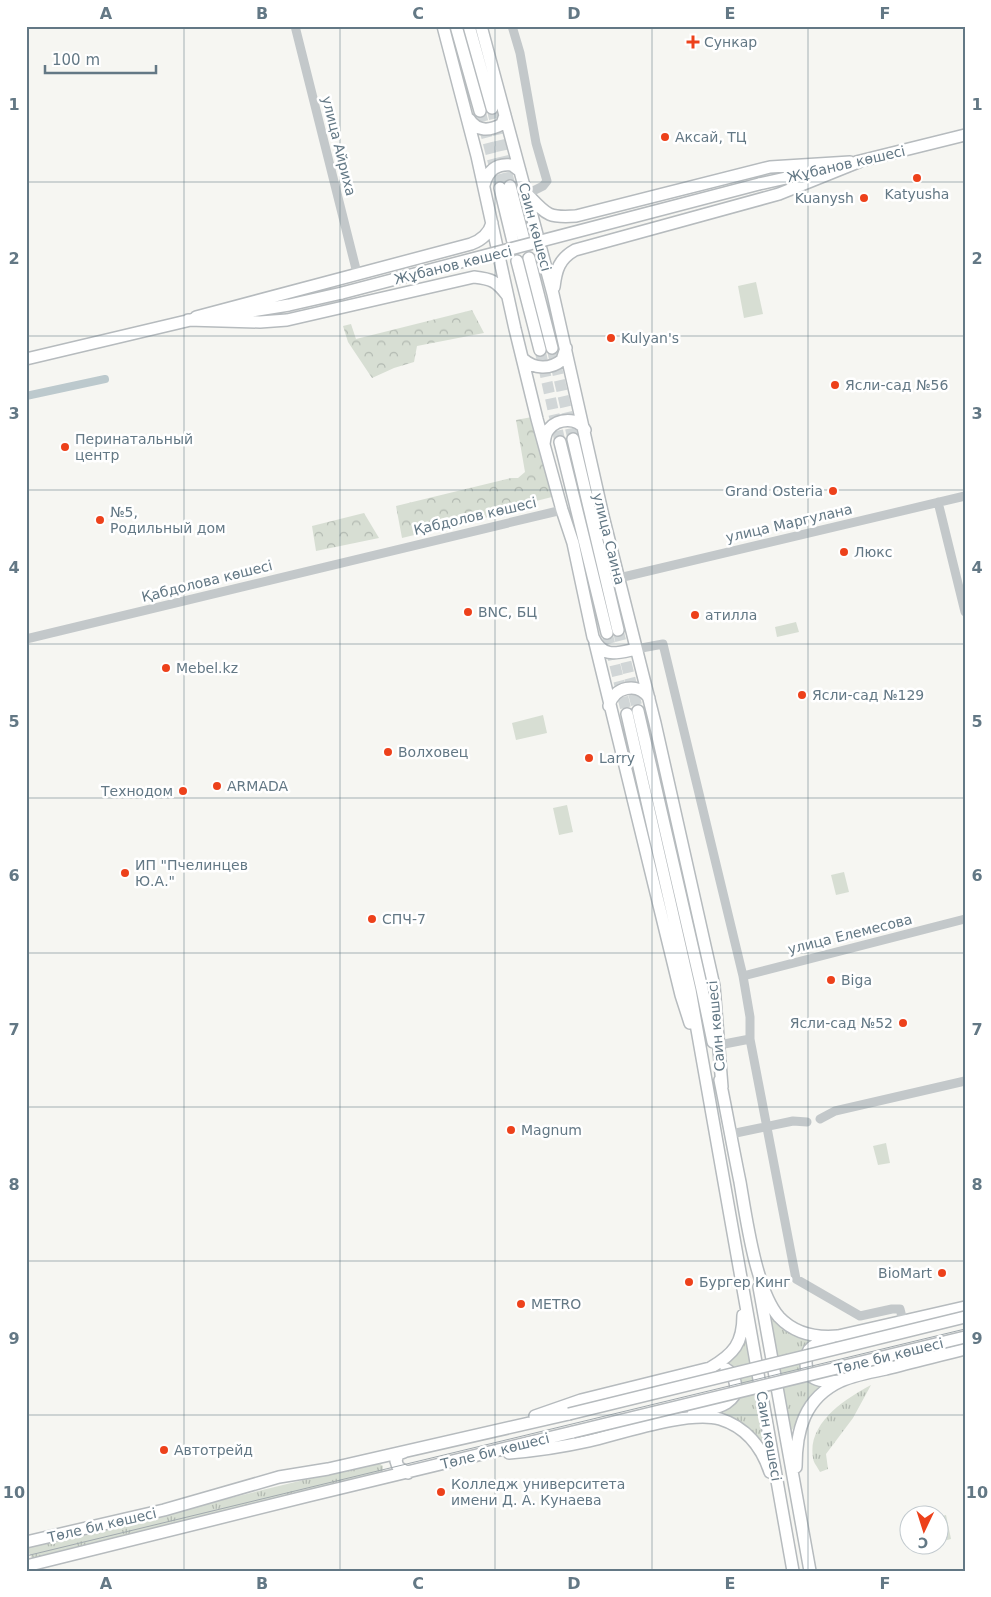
<svg xmlns="http://www.w3.org/2000/svg" width="991" height="1597" font-family="'DejaVu Sans',sans-serif">
	<defs>
		<pattern id="grass-tufts" width="24" height="20" patternUnits="userSpaceOnUse" patternTransform="scale(1.25)"><rect width="24" height="20" fill="#d7ded3"/><path d="M3 7l-1-3M5 7V3M7 7l1-3M15 17l-1-3M17 17v-4M19 17l1-3" fill="none" stroke="#b2b9b1"/></pattern>
		<pattern id="forest-crowns" width="20" height="18" patternUnits="userSpaceOnUse" patternTransform="scale(1.25)"><rect width="20" height="18" fill="#d7ded3"/><path d="M2 6a3 3 0 1 1 6 0M12 15a3 3 0 1 1 6 0" fill="none" stroke="#b2b9b1"/></pattern>
	</defs>
	<rect width="100%" height="100%" fill="#f6f6f2"/>
	<path fill="url(#grass-tufts)" d="M 769,1310 L 815,1341 L 805,1372 L 826,1385 L 803,1411 L 791,1432 Z
		M 748,1336 L 769,1452 C 750,1428 745,1421 715,1411 L 731,1405 L 737,1371 L 729,1362 L 739,1353 Z
		M 871,1385 L 853,1418 L 826,1454 L 828,1469 L 820,1472 C 818,1468 813,1462 813,1458 C 807,1423 845,1399 871,1385 Z
		M 378,1462 L 383,1466 L 383,1473 L 33,1560 L 29,1553 L 28,1547 Z"/>
	<path fill="url(#forest-crowns)" d="M 472,310 L 484,333 L 417,346 L 414,362 L 394,368 L 372,378 L 348,342 L 343,326 L 351,324 L 356,339 Z
		M 532,417 L 552,490 L 552,497 L 532,502 L 526,508 L 402,538 L 396,506 L 511,478 L 518,478 L 525,472 L 516,420 Z
		M 364,513 L 379,538 L 316,551 L 312,526 Z"/>
	<path fill="#d7ded3" d="M 756,282 L 763,314 L 744,318 L 738,286 Z
		M 796,622 L 799,632 L 777,637 L 775,627 Z
		M 543,715 L 547,733 L 516,740 L 512,723 Z
		M 567,805 L 573,832 L 559,835 L 553,808 Z
		M 844,872 L 849,892 L 836,895 L 831,875 Z
		M 886,1143 L 890,1163 L 878,1165 L 873,1146 Z
		M 946,1515 L 951,1539 L 939,1542 L 939,1517 Z"/>
	<g fill="none" stroke-linecap="round" stroke-linejoin="round">
		<path stroke="#bcc9cd" stroke-width="8" d="M 26,396 L 105,379"/>
		<path stroke="#d1d6d7" stroke-width="11" stroke-dasharray="11 5.5" stroke-linecap="butt" d="M 492,108 L 510,186
			M 480,111 L 500,188
			M 552,348 L 573,439
			M 540,350 L 560,442
			M 618,630 L 638,711
			M 607,633 L 627,714"/>
		<g stroke="#b6bbbe" stroke-width="14">
			<path id="major" d="M 443,26 L 477,156 L 515,329 L 537,419 L 562,510 L 573,543 L 593,637 C 603,659 617,653 636,649
				M 456,26 L 480,111
				M 469,26 L 492,108
				M 481,26 L 553,294 L 603,516 L 655,723 L 714,986 L 722,1087
				M 469,119 C 477,132 490,131 502,124 L 505,115
				M 856,162 L 965,135
				M 759,184 L 826,169
				M 484,185 C 488,170 497,163 512,165 L 520,171
				M 510,186 L 524,240
				M 500,188 L 513,242
				M 528,195 C 547,215 548,218 576,216 L 770,167 L 850,162
				M 529,258 L 552,348
				M 517,261 L 540,350
				M 554,287 C 556,270 559,259 575,250 L 779,194 L 861,161
				M 228,315 L 289,305 L 342,293
				M 196,317 L 471,244 C 482,240 489,234 492,223
				M 188,320 L 260,322 L 287,320 L 474,277 C 492,279 496,281 507,295
				M 26,359 L 195,319
				M 523,359 C 534,369 550,370 562,360 L 566,348
				M 573,439 L 618,630
				M 560,442 L 607,633
				M 544,444 C 545,438 545,433 549,429 C 558,418 578,417 585,430
				M 595,643 L 681,995 L 690,1023
				M 609,706 C 613,687 638,681 649,698
				M 638,711 L 702,989 L 713,1042
				M 627,714 L 690,990 L 793,1571
				M 720,1080 C 727,1114 733,1148 740,1182 C 746,1217 756,1291 779,1317 C 795,1334 816,1338 838,1336 L 965,1307
				M 759,1287 L 810,1571
				M 830,1340 C 824,1342 816,1343 811,1348 C 807,1351 806,1358 806,1363 C 806,1382 825,1382 839,1381
				M 693,1414 C 709,1409 741,1406 735,1382 C 734,1376 731,1372 726,1369
				M 535,1416 L 581,1400 L 710,1368 C 734,1354 743,1343 743,1315
				M 404,1452 L 398,1454 L 396,1461 L 398,1467 L 408,1473
				M 509,1453 C 536,1451 562,1447 589,1441 C 622,1433 689,1410 720,1419 C 746,1427 762,1448 770,1472
				M 796,1467 C 796,1431 804,1398 841,1381 C 855,1375 871,1372 886,1369 C 912,1362 938,1356 965,1349
				M 26,1542 L 164,1510 L 279,1477 L 328,1469 L 569,1414
				M 26,1566 L 308,1496 L 573,1432"/>
		</g>
		<path stroke="#c3c8ca" stroke-width="9" d="M 295,26 L 357,273
			M 512,26 L 520,53 L 536,143 L 547,181 L 543,186 L 527,194
			M 938,502 L 965,612
			M 619,578 L 965,496
			M 26,639 L 562,510
			M 636,649 L 663,644 L 743,976 L 750,1017 L 750,1039 L 796,1279 L 860,1316 L 892,1309 L 900,1309 L 903,1321
			M 743,976 L 965,919
			M 719,1045 L 750,1039
			M 820,1119 L 835,1111 L 965,1081
			M 731,1134 L 793,1121 L 807,1122"/>
		<use href="#major" stroke="#fff" stroke-width="11"/>
		<path stroke="#a1a9ae" stroke-width="1" d="M 26,1556 L 965,1329"/>
		<g stroke="#b6bbbe" stroke-width="14" stroke-linecap="butt">
			<path id="major-bridge" d="M 342,293 L 759,184
				M 569,1414 L 965,1317
				M 573,1432 L 965,1337"/>
		</g>
		<use href="#major-bridge" stroke="#fff" stroke-width="11"/>
	</g>
	<path fill="none" stroke="#637885" stroke-width="1" stroke-opacity="0.55" d="M 184,26 L 184,1571M 340,26 L 340,1571M 495,26 L 495,1571M 652,26 L 652,1571M 808,26 L 808,1571M 26,182 L 965,182M 26,336 L 965,336M 26,490 L 965,490M 26,644 L 965,644M 26,798 L 965,798M 26,953 L 965,953M 26,1107 L 965,1107M 26,1261 L 965,1261M 26,1415 L 965,1415"/>
	<g fill="#ed411b" stroke="#fff" stroke-width="2">
		<path d="M690.5 34.5h5v5h5v5h-5v5h-5v-5h-5v-5h5z"/>
		<circle cx="665" cy="137" r="5"/>
		<circle cx="917" cy="178" r="5"/>
		<circle cx="864" cy="198" r="5"/>
		<circle cx="611" cy="338" r="5"/>
		<circle cx="835" cy="385" r="5"/>
		<circle cx="65" cy="447" r="5"/>
		<circle cx="833" cy="491" r="5"/>
		<circle cx="100" cy="520" r="5"/>
		<circle cx="844" cy="552" r="5"/>
		<circle cx="468" cy="612" r="5"/>
		<circle cx="695" cy="615" r="5"/>
		<circle cx="166" cy="668" r="5"/>
		<circle cx="802" cy="695" r="5"/>
		<circle cx="388" cy="752" r="5"/>
		<circle cx="589" cy="758" r="5"/>
		<circle cx="217" cy="786" r="5"/>
		<circle cx="183" cy="791" r="5"/>
		<circle cx="125" cy="873" r="5"/>
		<circle cx="372" cy="919" r="5"/>
		<circle cx="831" cy="980" r="5"/>
		<circle cx="903" cy="1023" r="5"/>
		<circle cx="511" cy="1130" r="5"/>
		<circle cx="942" cy="1273" r="5"/>
		<circle cx="689" cy="1282" r="5"/>
		<circle cx="521" cy="1304" r="5"/>
		<circle cx="164" cy="1450" r="5"/>
		<circle cx="441" cy="1492" r="5"/>
	</g>
	<g text-anchor="middle" dominant-baseline="central" stroke-width="5" stroke-linejoin="round" paint-order="stroke">
		<g font-size="14" fill="#637885" stroke="#fff" text-anchor="start">
			<text x="704" y="42">Сункар</text>
			<text x="675" y="137">Аксай, ТЦ</text>
			<text x="917" y="194" text-anchor="middle">Katyusha</text>
			<text x="854" y="198" text-anchor="end">Kuanysh</text>
			<text x="621" y="338">Kulyan's</text>
			<text x="845" y="385">Ясли-сад №56</text>
			<text x="75" y="439">Перинатальный<tspan x="75" dy="16">центр</tspan></text>
			<text x="823" y="491" text-anchor="end">Grand Osteria</text>
			<text x="110" y="512">№5,<tspan x="110" dy="16">Родильный дом</tspan></text>
			<text x="854" y="552">Люкс</text>
			<text x="478" y="612">BNC, БЦ</text>
			<text x="705" y="615">атилла</text>
			<text x="176" y="668">Mebel.kz</text>
			<text x="812" y="695">Ясли-сад №129</text>
			<text x="398" y="752">Волховец</text>
			<text x="599" y="758">Larry</text>
			<text x="227" y="786">ARMADA</text>
			<text x="173" y="791" text-anchor="end">Технодом</text>
			<text x="135" y="865">ИП "Пчелинцев<tspan x="135" dy="16">Ю.А."</tspan></text>
			<text x="382" y="919">СПЧ-7</text>
			<text x="841" y="980">Biga</text>
			<text x="893" y="1023" text-anchor="end">Ясли-сад №52</text>
			<text x="521" y="1130">Magnum</text>
			<text x="932" y="1273" text-anchor="end">BioMart</text>
			<text x="699" y="1282">Бургер Кинг</text>
			<text x="531" y="1304">METRO</text>
			<text x="174" y="1450">Автотрейд</text>
			<text x="451" y="1484">Колледж университета<tspan x="451" dy="16">имени Д. А. Кунаева</tspan></text>
		</g>
		<g font-size="14" fill="#637885" stroke="#fff">
			<text transform="translate(339 146) rotate(76)">улица Айриха</text>
			<text transform="translate(846 164) rotate(-13)">Жұбанов көшесі</text>
			<text transform="translate(535 227) rotate(75)">Саин көшесі</text>
			<text transform="translate(453 265) rotate(-14)">Жұбанов көшесі</text>
			<text transform="translate(475 516) rotate(-13)">Қабдолов көшесі</text>
			<text transform="translate(789 523) rotate(-13)">улица Маргулана</text>
			<text transform="translate(609 539) rotate(76)">улица Саина</text>
			<text transform="translate(207 581) rotate(-14)">Қабдолова көшесі</text>
			<text transform="translate(850 934) rotate(-14)">улица Елемесова</text>
			<text transform="translate(716 1026) rotate(-95)">Саин көшесі</text>
			<text transform="translate(889 1356) rotate(-14)">Төле би көшесі</text>
			<text transform="translate(769 1436) rotate(80)">Саин көшесі</text>
			<text transform="translate(495 1451) rotate(-14)">Төле би көшесі</text>
			<text transform="translate(102 1525) rotate(-13)">Төле би көшесі</text>
		</g>
	</g>
	<rect width="991" height="1597" fill="none" stroke="#ffffff" stroke-width="55"/>
	<g transform="translate(924 1530) rotate(184)"><circle r="24" fill="#ffffff" stroke="#c1c9ce"/>
	<path d="M0-4L9 19L0 12L-9 19Z" fill="#ed411b"/>
	<text y="-8" font-size="14" font-weight="bold" text-anchor="middle" fill="#637885">С</text>
	</g>
	<path d="M45 65v8h111v-8" fill="none" stroke="#637885" stroke-width="2.5"/>
	<text x="52" y="65" font-size="15" fill="#637885" stroke="#ffffff" stroke-width="4" paint-order="stroke">100 m</text>
	<rect x="28" y="28" width="936" height="1542" fill="none" stroke="#637885" stroke-width="2"/>
	<g font-size="16" text-anchor="middle" font-weight="bold" fill="#637885">
		<text x="106" y="19">A</text>
		<text x="262" y="19">B</text>
		<text x="418" y="19">C</text>
		<text x="574" y="19">D</text>
		<text x="730" y="19">E</text>
		<text x="885" y="19">F</text>
		<text x="14" y="110">1</text>
		<text x="977" y="110">1</text>
		<text x="14" y="264">2</text>
		<text x="977" y="264">2</text>
		<text x="14" y="419">3</text>
		<text x="977" y="419">3</text>
		<text x="14" y="573">4</text>
		<text x="977" y="573">4</text>
		<text x="14" y="727">5</text>
		<text x="977" y="727">5</text>
		<text x="14" y="881">6</text>
		<text x="977" y="881">6</text>
		<text x="14" y="1035">7</text>
		<text x="977" y="1035">7</text>
		<text x="14" y="1190">8</text>
		<text x="977" y="1190">8</text>
		<text x="14" y="1344">9</text>
		<text x="977" y="1344">9</text>
		<text x="14" y="1498">10</text>
		<text x="977" y="1498">10</text>
		<text x="106" y="1589">A</text>
		<text x="262" y="1589">B</text>
		<text x="418" y="1589">C</text>
		<text x="574" y="1589">D</text>
		<text x="730" y="1589">E</text>
		<text x="885" y="1589">F</text>
	</g>
</svg>
